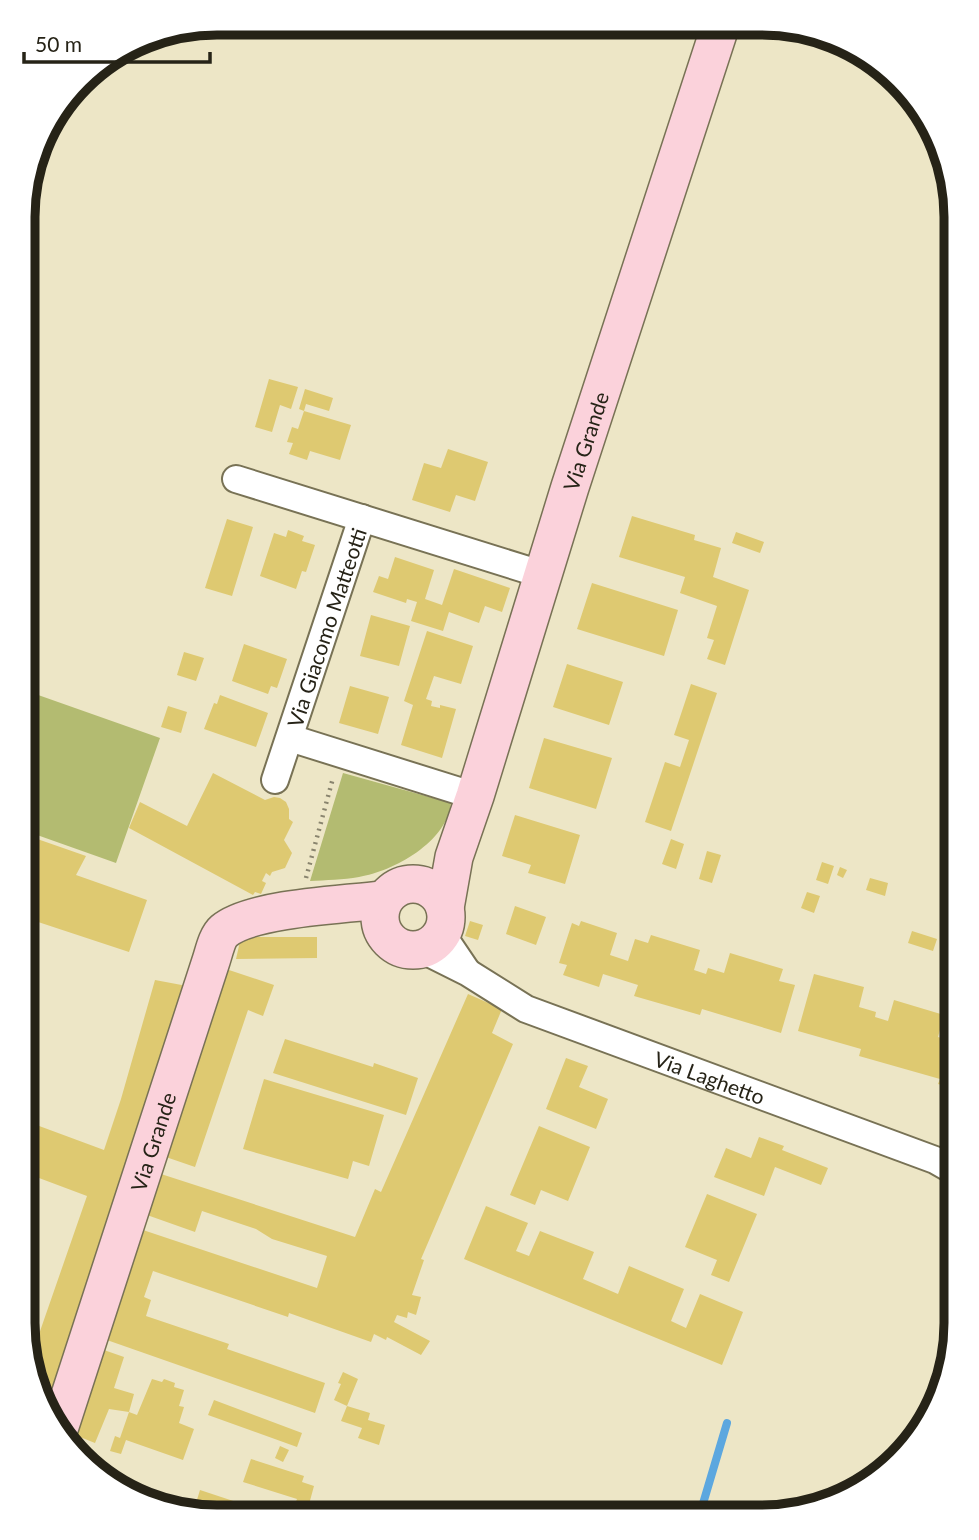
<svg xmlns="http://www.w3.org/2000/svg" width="979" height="1540" font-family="Lato,sans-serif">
	<rect width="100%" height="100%" fill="#ede6c6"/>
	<path fill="#b3bb71" d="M 24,690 L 160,738 L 116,863 L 23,830 Z
		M 343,773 L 451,803 C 447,842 394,871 359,877 C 343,880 326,880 310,881 Z"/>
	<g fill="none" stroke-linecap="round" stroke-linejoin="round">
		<path stroke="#5ca7df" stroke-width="8" d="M 699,1517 L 727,1423"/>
	</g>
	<path fill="#dec971" d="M 269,379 L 298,387 L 291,409 L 280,405 L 272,432 L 255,427 Z
		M 305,389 L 333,398 L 329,411 L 306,404 L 304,411 L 351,425 L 340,460 L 310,451 L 307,460 L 289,454 L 293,443 L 287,442 L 292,427 L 298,429 L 304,411 L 299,409 Z
		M 448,449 L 488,462 L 475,501 L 456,495 L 450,512 L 412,500 L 424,463 L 441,468 Z
		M 632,516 L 695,535 L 694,540 L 721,548 L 713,577 L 749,590 L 725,665 L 707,659 L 714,640 L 707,638 L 717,606 L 680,593 L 685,577 L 619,557 Z
		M 227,519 L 253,527 L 232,596 L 205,588 Z
		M 288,530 L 304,536 L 302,541 L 315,545 L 306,572 L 302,571 L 296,589 L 260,576 L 274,533 L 286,537 Z
		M 736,532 L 764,542 L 760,553 L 732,543 Z
		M 395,557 L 434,570 L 425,599 L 442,605 L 454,569 L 510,588 L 502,612 L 485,606 L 479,623 L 449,612 L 443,631 L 411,621 L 417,602 L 407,599 L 406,603 L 373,592 L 379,576 L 388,579 Z
		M 592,583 L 678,610 L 664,656 L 577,629 Z
		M 371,615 L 410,626 L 399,666 L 360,656 Z
		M 427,631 L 473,646 L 461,684 L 434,676 L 426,699 L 432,701 L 431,706 L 440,708 L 440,705 L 456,709 L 442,758 L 401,745 L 413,705 L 404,701 Z
		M 244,644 L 287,659 L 277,688 L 271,686 L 268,694 L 232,681 Z
		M 184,652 L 204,658 L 196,681 L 177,675 Z
		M 567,664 L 623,682 L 609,725 L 553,707 Z
		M 691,684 L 717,693 L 671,831 L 645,822 L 665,762 L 680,767 L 689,740 L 674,735 Z
		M 350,686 L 389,697 L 378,734 L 339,723 Z
		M 220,695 L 268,713 L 256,747 L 204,729 L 214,703 L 217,704 Z
		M 168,706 L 187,712 L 181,733 L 161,727 Z
		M 544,738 L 612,758 L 596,809 L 529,788 Z
		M 213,773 L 265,800 L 274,797 L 280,798 L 286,802 L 289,809 L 289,819 L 293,822 L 284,840 L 292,853 L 285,868 L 272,872 L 270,876 L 266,873 L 262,881 L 266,883 L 261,894 L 255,892 L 253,895 L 129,828 L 140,802 L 187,826 Z
		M 515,815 L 580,835 L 565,884 L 528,873 L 531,865 L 502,856 Z
		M 23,834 L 86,856 L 76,875 L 147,900 L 129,952 L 23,917 Z
		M 671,839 L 684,844 L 676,869 L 662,864 Z
		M 707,851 L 721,855 L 712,883 L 699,879 Z
		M 822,862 L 834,866 L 828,884 L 816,880 Z
		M 840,867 L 847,870 L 843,878 L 837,875 Z
		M 870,878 L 888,883 L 885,896 L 866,890 Z
		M 807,892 L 820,896 L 814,913 L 801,908 Z
		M 515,906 L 546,917 L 536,945 L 506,934 Z
		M 470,921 L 483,925 L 478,940 L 465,936 Z
		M 581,921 L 617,933 L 610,955 L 628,961 L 635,939 L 648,943 L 651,935 L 700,950 L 694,970 L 706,974 L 708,968 L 724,973 L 730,953 L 783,969 L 779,981 L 795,985 L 781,1033 L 702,1009 L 700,1015 L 634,996 L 638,985 L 603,974 L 599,987 L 563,975 L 567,965 L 559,963 L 572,923 L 579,926 Z
		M 912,931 L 937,939 L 933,951 L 908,943 Z
		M 241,937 L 317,937 L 317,958 L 236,959 Z
		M 226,969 L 274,985 L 263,1016 L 248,1010 L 195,1167 L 163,1156 Z
		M 814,974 L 864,987 L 859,1007 L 876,1012 L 875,1017 L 888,1021 L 894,1000 L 944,1015 L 938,1037 L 955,1042 L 956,1089 L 938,1084 L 940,1079 L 859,1056 L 861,1049 L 798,1031 Z
		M 155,980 L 187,986 L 54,1395 L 36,1389 L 30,1360 L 87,1196 L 23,1172 L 23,1120 L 104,1150 L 121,1099 Z
		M 468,994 L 502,1009 L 492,1033 L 513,1044 L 421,1259 L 424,1260 L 412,1295 L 421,1297 L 416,1315 L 408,1312 L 407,1318 L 397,1315 L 394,1322 L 430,1341 L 421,1355 L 387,1337 L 386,1340 L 374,1334 L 371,1342 L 289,1313 L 288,1317 L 153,1271 L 144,1297 L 151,1300 L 146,1316 L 229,1344 L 227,1349 L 325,1383 L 315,1413 L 104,1339 L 140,1229 L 317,1288 L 327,1256 L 272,1239 L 256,1229 L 202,1211 L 195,1232 L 147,1215 L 161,1174 L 355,1237 L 375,1189 L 381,1192 Z
		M 285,1039 L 373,1067 L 374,1063 L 418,1078 L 406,1115 L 273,1073 Z
		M 566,1058 L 588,1066 L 579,1087 L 608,1099 L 596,1129 L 546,1109 Z
		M 264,1079 L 384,1115 L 369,1166 L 353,1161 L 348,1179 L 243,1149 Z
		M 539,1126 L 590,1147 L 568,1201 L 541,1190 L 535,1205 L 510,1195 Z
		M 759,1137 L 784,1146 L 782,1150 L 828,1168 L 821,1185 L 775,1167 L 764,1196 L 714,1177 L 726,1148 L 751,1158 Z
		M 707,1194 L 757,1214 L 729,1282 L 711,1275 L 717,1260 L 685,1247 Z
		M 486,1206 L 528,1223 L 516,1251 L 529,1256 L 540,1231 L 594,1252 L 583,1279 L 618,1294 L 629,1266 L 684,1289 L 671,1321 L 686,1328 L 700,1294 L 743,1312 L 722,1365 L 464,1259 Z
		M 101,1349 L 124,1357 L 114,1388 L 134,1394 L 129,1412 L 109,1409 L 95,1443 L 70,1433 Z
		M 343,1372 L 358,1379 L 347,1406 L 334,1400 L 341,1384 L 338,1383 Z
		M 152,1379 L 162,1382 L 164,1379 L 175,1383 L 174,1387 L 184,1390 L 179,1406 L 184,1407 L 179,1423 L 194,1429 L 183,1460 L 126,1440 L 121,1454 L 110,1451 L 115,1436 L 120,1438 L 129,1412 L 137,1415 Z
		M 214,1400 L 302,1433 L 297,1447 L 208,1415 Z
		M 347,1406 L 370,1413 L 368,1420 L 385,1425 L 379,1445 L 358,1438 L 362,1428 L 341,1421 Z
		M 280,1446 L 289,1450 L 283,1462 L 275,1458 Z
		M 251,1459 L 304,1476 L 302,1482 L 314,1486 L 308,1508 L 295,1504 L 297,1499 L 243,1482 Z
		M 118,1478 L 140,1488 L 138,1493 L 115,1484 Z
		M 200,1490 L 276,1515 L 276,1516 L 192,1516 Z"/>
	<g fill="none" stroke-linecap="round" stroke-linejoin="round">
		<g stroke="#787255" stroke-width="30">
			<g id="street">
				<path d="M 236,479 L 544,575"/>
				<path d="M 290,738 L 475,796"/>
				<path id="s1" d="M 275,780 L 362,518"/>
				<path d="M 441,933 L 466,970"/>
				<path id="s2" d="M 421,949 L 467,972 L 526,1009 L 935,1160 L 956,1172"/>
			</g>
		</g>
		<g stroke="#787255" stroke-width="40">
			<g id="secondary">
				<circle cx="413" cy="917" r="33"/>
				<path id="s3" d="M 445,908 L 454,857 L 475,796 L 570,487 L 721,24"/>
				<path id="s4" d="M 60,1426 L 211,961 C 214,952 217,937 224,931 C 251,908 347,904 384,900"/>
			</g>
		</g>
		<path stroke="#89846e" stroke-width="4.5" stroke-dasharray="2 5" stroke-linecap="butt" d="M 306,878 L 333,778"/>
		<use href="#street" stroke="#fff" stroke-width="26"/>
		<use href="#secondary" stroke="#fbd2db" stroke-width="37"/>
	</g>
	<g text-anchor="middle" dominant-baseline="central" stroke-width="5" stroke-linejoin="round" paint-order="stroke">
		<g font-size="21" fill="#262317" stroke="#fff">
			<text stroke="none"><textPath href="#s3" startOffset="488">Via Grande</textPath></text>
			<text stroke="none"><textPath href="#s1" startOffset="161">Via Giacomo Matteotti</textPath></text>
			<text stroke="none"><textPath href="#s2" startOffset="317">Via Laghetto</textPath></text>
			<text stroke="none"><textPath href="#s4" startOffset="299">Via Grande</textPath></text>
		</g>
	</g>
	<path d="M0 0H979V1540H0ZM217 35H762A182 182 0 0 1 944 217V1323A182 182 0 0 1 762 1505H217A182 182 0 0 1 35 1323V217A182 182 0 0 1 217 35Z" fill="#fff" fill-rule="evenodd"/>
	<path fill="none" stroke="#262317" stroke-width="9" d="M217 35H762A182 182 0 0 1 944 217V1323A182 182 0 0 1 762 1505H217A182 182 0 0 1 35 1323V217A182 182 0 0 1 217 35Z"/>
	<path d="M24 52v10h186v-10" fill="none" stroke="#262317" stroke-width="3.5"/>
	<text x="35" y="52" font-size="21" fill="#262317" stroke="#ffffff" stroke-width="5" paint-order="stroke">50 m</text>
</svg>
